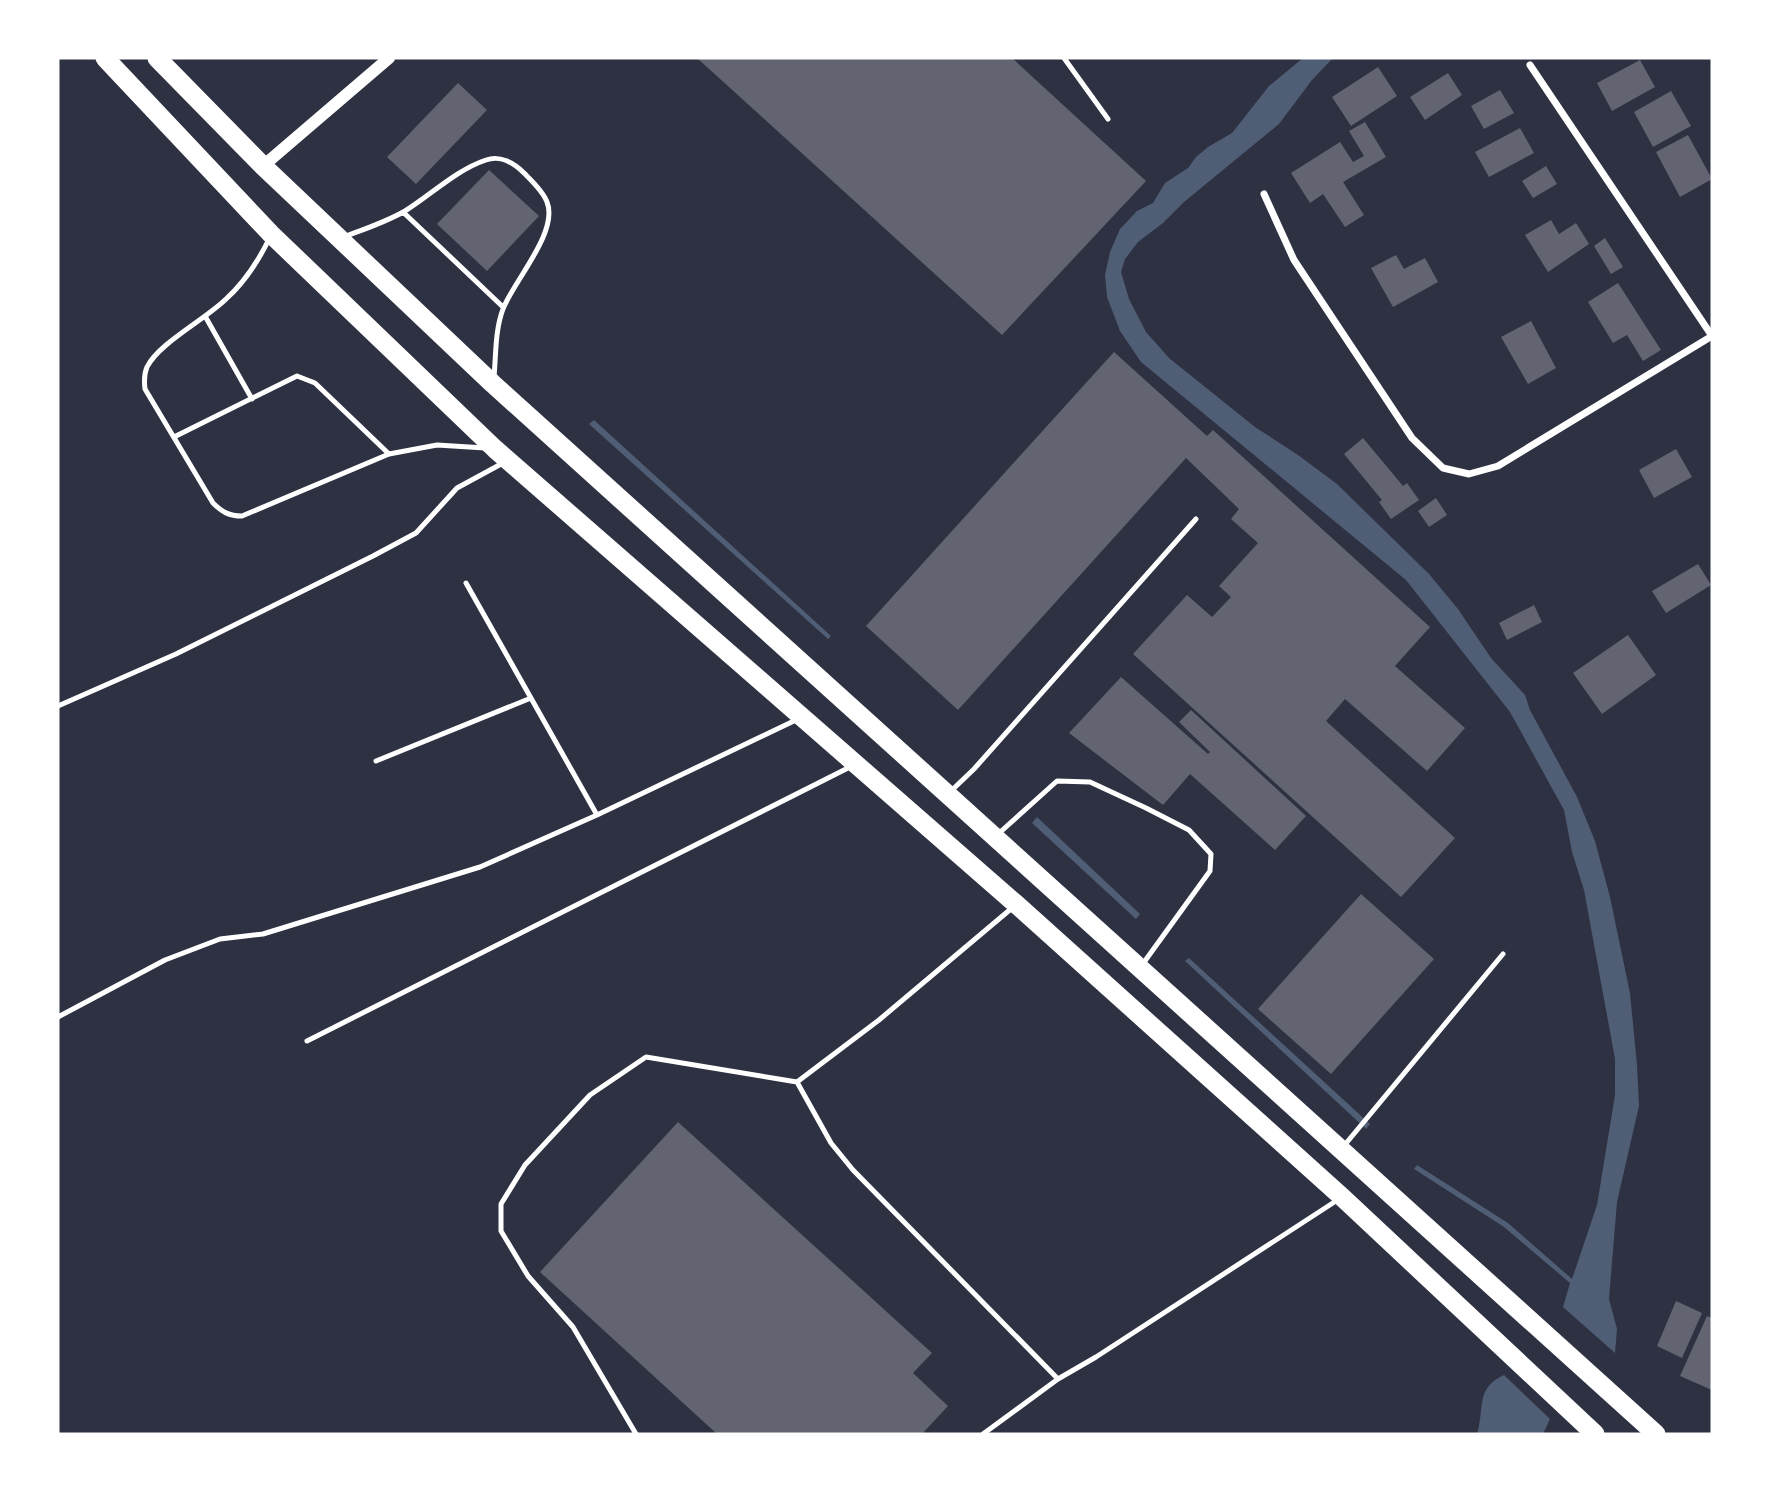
<svg xmlns="http://www.w3.org/2000/svg" width="1770" height="1492" font-family="Montserrat,sans-serif">
	<rect width="100%" height="100%" fill="#2d3142"/>
	<path fill="#4f5d75" d="M 1303,58 L 1333,58 L 1312,80 L 1279,124 L 1184,202 L 1163,223 L 1138,242 L 1125,259 L 1121,272 L 1129,299 L 1146,332 L 1169,358 L 1255,427 L 1298,455 L 1337,484 L 1429,574 L 1458,609 L 1491,658 L 1525,695 L 1530,710 L 1577,797 L 1595,841 L 1610,897 L 1630,993 L 1637,1065 L 1639,1106 L 1617,1202 L 1609,1299 L 1617,1329 L 1615,1353 L 1563,1307 L 1570,1283 L 1504,1227 L 1414,1169 L 1417,1165 L 1508,1223 L 1572,1279 L 1597,1205 L 1615,1095 L 1615,1059 L 1584,890 L 1572,852 L 1564,810 L 1510,712 L 1406,580 L 1141,362 L 1120,331 L 1107,297 L 1105,275 L 1110,252 L 1120,229 L 1137,211 L 1153,203 L 1165,183 L 1188,168 L 1196,157 L 1208,147 L 1232,133 L 1269,86 Z
		M 594,420 L 831,636 L 828,639 L 589,424 Z
		M 1037,817 L 1140,914 L 1136,919 L 1032,823 Z
		M 1189,958 L 1370,1124 L 1366,1129 L 1185,961 Z
		M 1504,1375 L 1550,1419 L 1543,1434 L 1477,1434 C 1485,1408 1475,1388 1504,1375 Z"/>
	<path fill="#626471" d="M 697,58 L 1012,58 L 1146,181 L 1002,335 Z
		M 1640,60 L 1655,87 L 1612,111 L 1597,83 Z
		M 1378,67 L 1397,96 L 1351,126 L 1332,97 Z
		M 1448,73 L 1462,95 L 1425,120 L 1410,97 Z
		M 458,83 L 487,110 L 416,184 L 387,157 Z
		M 1500,90 L 1514,113 L 1484,129 L 1471,106 Z
		M 1671,91 L 1691,126 L 1653,147 L 1634,112 Z
		M 1365,122 L 1386,157 L 1343,182 L 1364,215 L 1345,227 L 1323,194 L 1310,203 L 1291,173 L 1340,142 L 1353,162 L 1364,156 L 1349,131 Z
		M 1520,128 L 1534,153 L 1489,177 L 1475,152 Z
		M 1688,135 L 1712,179 L 1680,197 L 1656,152 Z
		M 1546,166 L 1557,184 L 1533,198 L 1522,181 Z
		M 489,170 L 539,216 L 487,271 L 437,224 Z
		M 1551,220 L 1559,234 L 1576,223 L 1589,244 L 1548,272 L 1525,235 Z
		M 1605,238 L 1623,267 L 1611,274 L 1594,246 Z
		M 1396,255 L 1404,269 L 1425,258 L 1438,282 L 1393,307 L 1371,268 Z
		M 1618,283 L 1661,350 L 1643,361 L 1627,335 L 1613,343 L 1588,302 Z
		M 1531,321 L 1556,368 L 1528,384 L 1501,337 Z
		M 1114,352 L 1207,436 L 1213,430 L 1430,627 L 1395,666 L 1465,728 L 1427,771 L 1345,699 L 1326,721 L 1455,838 L 1401,897 L 1133,654 L 1187,595 L 1212,617 L 1231,597 L 1219,586 L 1258,543 L 1231,519 L 1239,509 L 1186,458 L 958,710 L 866,626 Z
		M 1363,438 L 1403,486 L 1407,483 L 1419,500 L 1391,519 L 1379,502 L 1382,500 L 1344,454 Z
		M 1676,449 L 1692,477 L 1654,498 L 1639,470 Z
		M 1436,498 L 1447,515 L 1429,527 L 1418,511 Z
		M 1698,564 L 1711,585 L 1666,613 L 1652,591 Z
		M 1534,605 L 1542,622 L 1507,640 L 1499,623 Z
		M 1628,635 L 1656,675 L 1602,714 L 1573,673 Z
		M 1121,677 L 1208,754 L 1210,752 L 1179,722 L 1191,710 L 1306,816 L 1275,850 L 1190,774 L 1163,805 L 1069,733 Z
		M 1361,894 L 1434,959 L 1331,1074 L 1258,1009 Z
		M 678,1122 L 932,1353 L 913,1373 L 948,1406 L 922,1434 L 717,1434 L 540,1272 Z
		M 1676,1301 L 1702,1313 L 1682,1358 L 1657,1346 Z
		M 1707,1316 L 1712,1318 L 1712,1390 L 1680,1376 Z"/>
	<g fill="none" stroke-linecap="round" stroke-linejoin="round">
		<path stroke="#fff" stroke-width="5" d="M 1064,58 L 1108,119
			M 403,212 L 503,307
			M 346,236 C 365,229 386,222 405,211 C 431,195 456,170 486,160 C 500,155 514,163 524,173 C 532,181 543,191 547,202 C 559,232 513,282 503,309 C 495,330 496,355 494,377
			M 270,237 C 259,260 246,281 226,299 C 206,319 159,343 147,367 C 144,374 144,381 145,389 L 213,503 C 222,512 229,516 242,516 L 389,454 L 437,445 L 485,448
			M 205,316 L 252,399
			M 174,437 L 297,376 L 315,383 L 389,454
			M 466,583 L 597,815
			M 58,706 L 176,654 L 373,556 L 416,533 L 457,488 L 503,463
			M 376,761 L 531,698
			M 950,792 L 974,769 L 1196,519
			M 997,835 L 1057,781 L 1090,782 L 1146,808 L 1189,830 L 1211,854 L 1210,871 L 1142,965
			M 1012,908 L 879,1020 L 797,1082 L 831,1143 L 853,1170 L 1058,1379 L 1096,1357 L 1339,1199
			M 58,1017 L 165,960 L 220,939 L 263,934 L 480,867 L 597,815 L 796,720
			M 307,1041 L 850,767
			M 1343,1147 L 1503,954
			M 636,1434 L 573,1327 L 528,1276 L 501,1231 L 501,1204 L 525,1165 L 590,1095 L 646,1057 L 797,1082
			M 983,1434 L 1058,1379"/>
		<path stroke="#fff" stroke-width="7" d="M 1530,65 L 1712,336
			M 1264,194 L 1294,260 L 1412,438 L 1443,468 L 1469,474 L 1498,466 L 1712,336"/>
		<path stroke="#fff" stroke-width="12" d="M 263,166 L 389,58"/>
		<path stroke="#fff" stroke-width="19" d="M 105,58 L 271,234 L 495,449 L 1016,904 L 1342,1197 L 1595,1434
			M 157,58 L 263,166 L 493,384 L 1656,1434"/>
	</g>
	<rect width="1770" height="1492" fill="none" stroke="#ffffff" stroke-width="119"/>
</svg>
